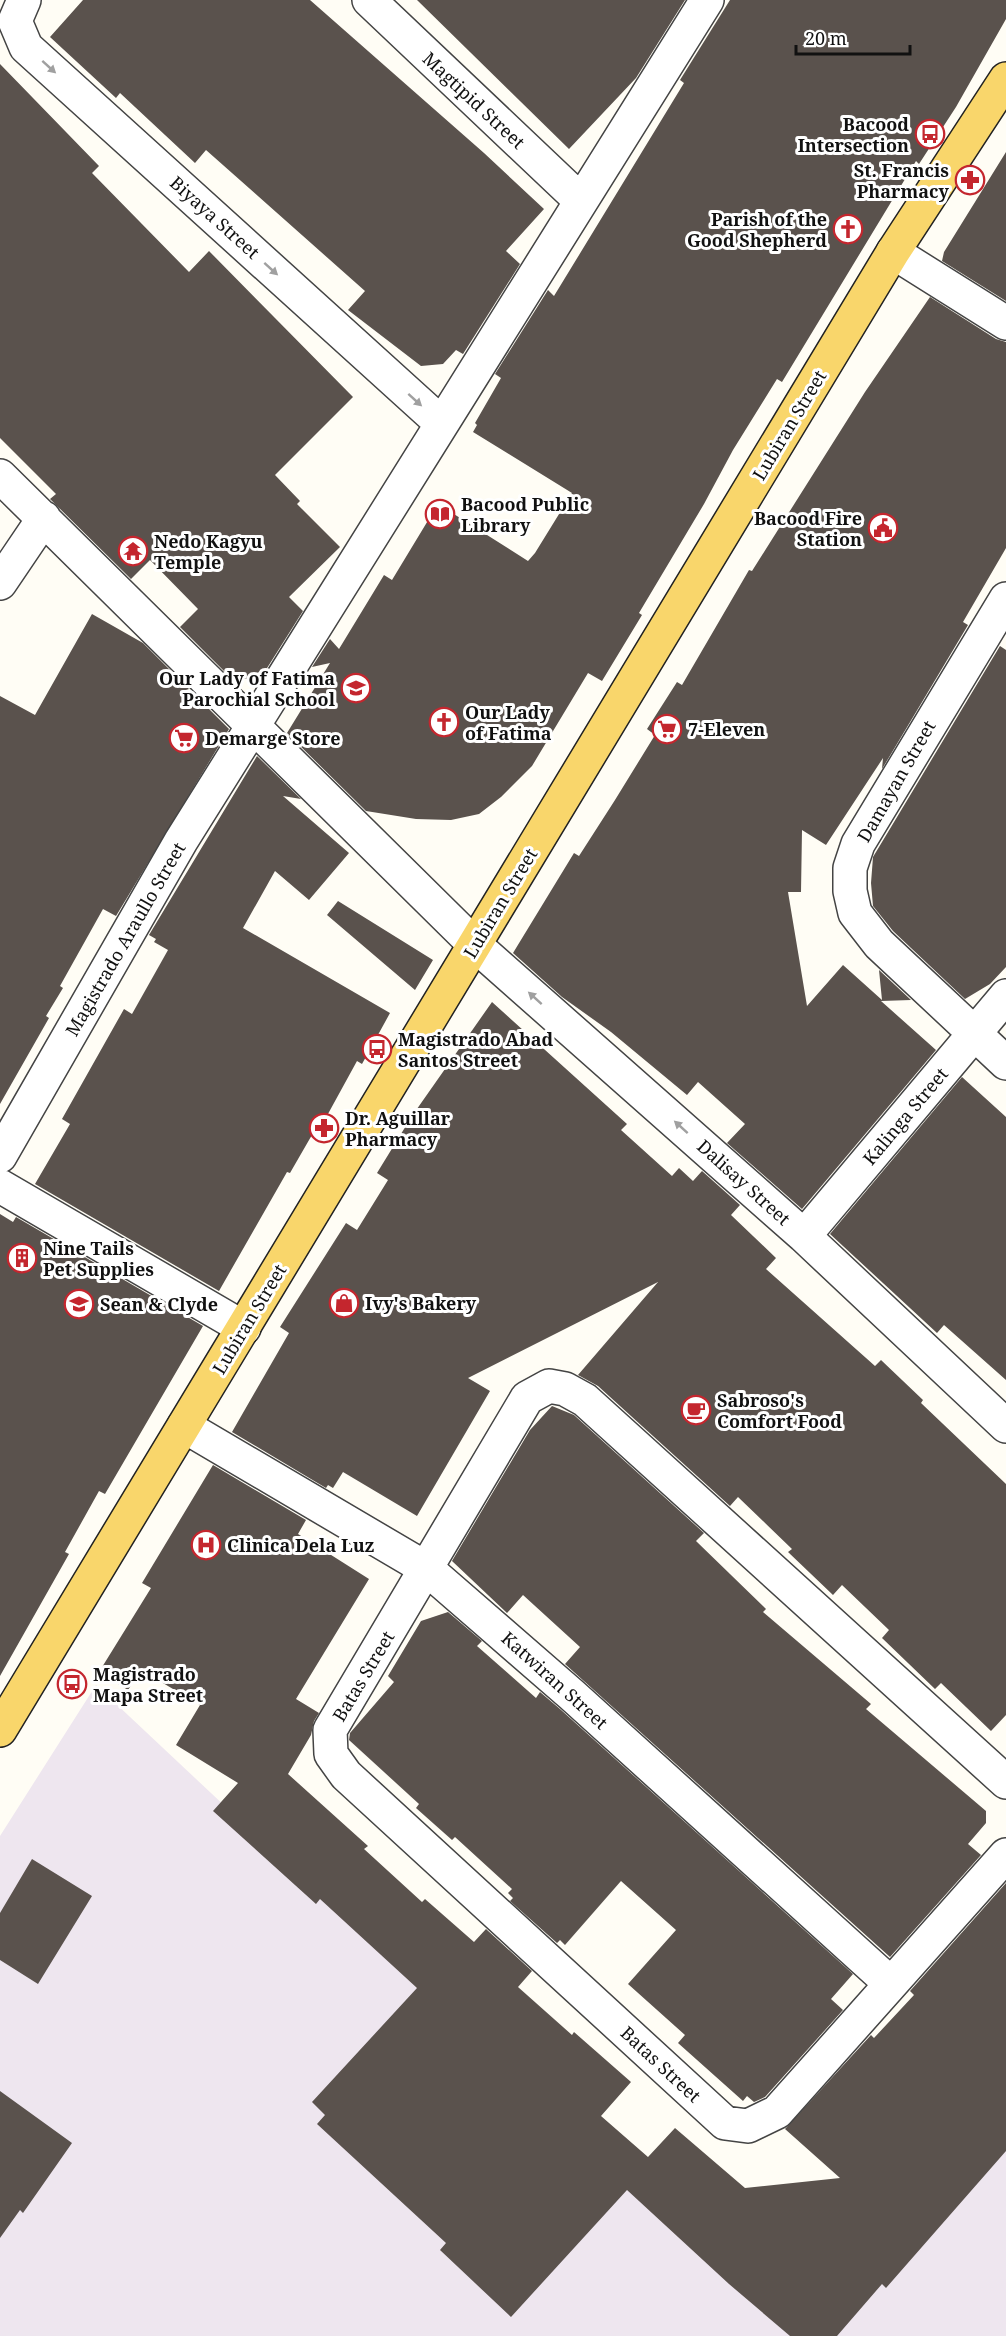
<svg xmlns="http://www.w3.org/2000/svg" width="1006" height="2336" font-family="'Noto Serif',serif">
	<rect width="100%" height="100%" fill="#fffdf5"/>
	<path fill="#eee6ef" d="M 96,1685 L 741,2291 L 1006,2006 L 1006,2336 L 0,2336 L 0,1836 Z"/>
	<path fill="#5a524d" d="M 83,0 L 310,0 L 484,153 L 544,209 L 506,251 L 520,264 L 463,354 L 456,350 L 443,364 L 421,366 L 348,310 L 365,291 L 206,150 L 195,163 L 120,93 L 116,98 L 50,37 Z
		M 417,0 L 685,0 L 636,78 L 569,149 Z
		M 730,0 L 1006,0 L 1006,19 L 956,107 L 919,164 L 916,161 L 782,382 L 777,379 L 733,450 L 704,504 L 639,613 L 642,615 L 602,681 L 588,673 L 532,766 L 501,797 L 479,814 L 451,820 L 416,819 L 366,811 L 287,733 L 330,663 L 312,667 L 330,639 L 339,649 L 384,575 L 392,580 L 438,504 L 528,561 L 535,553 L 572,493 L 473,432 L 477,425 L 475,423 L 501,378 L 495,374 L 548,290 L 554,296 L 684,83 L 680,80 Z
		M 0,64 L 99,166 L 92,173 L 189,272 L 209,251 L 353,397 L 275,475 L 300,501 L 297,504 L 340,547 L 289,597 L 303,611 L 262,676 L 234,681 L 180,627 L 198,609 L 150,560 L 131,579 L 50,499 L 56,494 L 0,438 Z
		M 1006,152 L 1006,301 L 942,261 L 944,252 Z
		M 930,297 L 996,339 L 1006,342 L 1006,548 L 963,622 L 968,625 L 882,769 L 883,758 L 826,845 L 802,830 L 801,892 L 788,892 L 807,1006 L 843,965 L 882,1000 L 879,970 L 911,1000 L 881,1001 L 936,1050 L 802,1209 L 727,1143 L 745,1124 L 698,1082 L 687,1095 L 611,1032 L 562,997 L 513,953 L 574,853 L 579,856 L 615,800 L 655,735 L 647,729 L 677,682 L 682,685 L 749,570 L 752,571 L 865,392 Z
		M 92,614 L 143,643 L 189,689 L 186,690 L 195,695 L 229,729 L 116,916 L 103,909 L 60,986 L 63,988 L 46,1016 L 49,1018 L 0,1104 L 0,696 L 35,715 Z
		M 1000,646 L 1006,650 L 1006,967 L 990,984 L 965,999 L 893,931 L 873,906 L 871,883 L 873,857 Z
		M 257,756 L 301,799 L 283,796 L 349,853 L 309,900 L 275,871 L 243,928 L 390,1013 L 362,1064 L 357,1061 L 323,1123 L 320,1121 L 290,1173 L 287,1172 L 219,1291 L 35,1184 L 70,1124 L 62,1119 L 124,1009 L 132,1014 L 168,950 L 154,942 L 156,939 L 149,935 Z
		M 338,901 L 433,960 L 415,990 L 327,915 Z
		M 492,1002 L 627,1124 L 621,1130 L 672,1176 L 679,1168 L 693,1181 L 702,1171 L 740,1205 L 731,1215 L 776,1258 L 766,1269 L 875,1366 L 881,1360 L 923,1400 L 921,1403 L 1006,1484 L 1006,1715 L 991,1731 L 941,1683 L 935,1689 L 882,1638 L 889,1630 L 842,1585 L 833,1595 L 788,1552 L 792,1549 L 738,1497 L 730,1506 L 598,1386 L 578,1375 L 658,1282 L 468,1378 L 490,1391 L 417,1516 L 343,1472 L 333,1488 L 328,1485 L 326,1488 L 232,1432 L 289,1333 L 280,1327 L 346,1223 L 357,1230 L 388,1180 L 377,1173 L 412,1116 Z
		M 962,1077 L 1006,1117 L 1006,1380 L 944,1325 L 937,1333 L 830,1234 Z
		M 0,1214 L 13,1222 L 16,1217 L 203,1326 L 105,1494 L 99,1491 L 65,1552 L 69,1554 L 0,1676 Z
		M 552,1406 L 574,1415 L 704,1533 L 696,1541 L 766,1609 L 763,1612 L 871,1704 L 866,1709 L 986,1811 L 986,1823 L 968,1844 L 981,1855 L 890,1957 L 565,1664 L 580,1647 L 523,1595 L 507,1613 L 452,1561 L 530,1430 Z
		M 213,1465 L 306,1520 L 298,1534 L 369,1579 L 296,1699 L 319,1713 L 314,1721 L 311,1735 L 288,1774 L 368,1846 L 364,1849 L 422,1902 L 425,1899 L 474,1942 L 486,1929 L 532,1971 L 518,1987 L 572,2035 L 574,2032 L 631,2082 L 601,2116 L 648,2157 L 675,2128 L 745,2188 L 840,2178 L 785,2129 L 871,2035 L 874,2038 L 914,1995 L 910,1991 L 1006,1883 L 1006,2151 L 886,2288 L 882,2284 L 837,2336 L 790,2336 L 729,2284 L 627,2190 L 511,2317 L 440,2250 L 446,2243 L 317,2124 L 325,2115 L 312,2102 L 417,1988 L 320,1899 L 316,1904 L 213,1811 L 238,1783 L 176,1745 L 200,1705 L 141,1670 L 128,1690 L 99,1672 L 151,1588 L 142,1583 Z
		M 448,1612 L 482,1641 L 477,1646 L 536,1698 L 540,1692 L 560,1709 L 853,1974 L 831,1999 L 843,2010 L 765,2097 L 754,2102 L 747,2096 L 743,2101 L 678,2043 L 685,2035 L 628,1984 L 676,1930 L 621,1881 L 565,1945 L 560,1940 L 557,1943 L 510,1901 L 513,1898 L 508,1893 L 512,1889 L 455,1837 L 452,1840 L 416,1808 L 419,1804 L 349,1740 L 350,1733 L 394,1682 L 388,1676 L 421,1621 Z
		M 32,1859 L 92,1896 L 38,1984 L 0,1960 L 0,1913 Z
		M 0,2091 L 72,2143 L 23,2213 L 20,2210 L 0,2238 Z"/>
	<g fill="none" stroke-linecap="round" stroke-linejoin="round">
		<g stroke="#444" stroke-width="36">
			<path id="minor" d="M 24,0 L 15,21 L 26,47 L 441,423
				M 369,0 L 580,200
				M 893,252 L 1006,323
				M 0,476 L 475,945 L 804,1236 L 1006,1426
				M 0,583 L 44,518
				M 1006,599 L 858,844 L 850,868 L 850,891 L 855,913 L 879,944 L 1006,1063
				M 0,1156 L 181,841 L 707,0
				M 0,1186 L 244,1328
				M 804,1236 L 1006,996
				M 184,1426 L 427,1569 L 572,1695 L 890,1983
				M 1006,1782 L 585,1400 L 565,1389 L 549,1386 L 527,1398 L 330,1730 L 331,1754 L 346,1775 L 725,2123 L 748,2126 L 777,2112 L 1006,1855"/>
		</g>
		<g stroke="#222" stroke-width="36">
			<path id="major" d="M 0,1730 L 893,252 L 1006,79"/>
		</g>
		<use href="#minor" stroke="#fff" stroke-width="33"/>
		<use href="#major" stroke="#f9d66b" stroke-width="33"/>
	</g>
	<defs><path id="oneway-solid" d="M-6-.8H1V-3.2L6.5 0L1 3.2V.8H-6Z" transform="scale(1.5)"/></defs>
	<g fill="#a0a0a0">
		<use href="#oneway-solid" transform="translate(49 67) rotate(42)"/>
		<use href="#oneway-solid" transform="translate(271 269) rotate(42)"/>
		<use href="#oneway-solid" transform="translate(415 400) rotate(42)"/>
		<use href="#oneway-solid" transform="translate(535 998) rotate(-138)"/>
		<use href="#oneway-solid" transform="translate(681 1127) rotate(-138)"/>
	</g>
	<defs>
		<g id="bus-ring" transform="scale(1.5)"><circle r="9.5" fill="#fff" stroke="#c4262e" stroke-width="1.5"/><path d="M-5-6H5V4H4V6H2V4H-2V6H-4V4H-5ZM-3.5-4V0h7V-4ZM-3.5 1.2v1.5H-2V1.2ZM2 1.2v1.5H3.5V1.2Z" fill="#c4262e"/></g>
		<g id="pharmacy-ring" transform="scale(1.5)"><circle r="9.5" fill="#fff" stroke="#c4262e" stroke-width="1.5"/><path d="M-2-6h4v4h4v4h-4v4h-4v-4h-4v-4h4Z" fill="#c4262e"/></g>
		<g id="church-ring" transform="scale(1.5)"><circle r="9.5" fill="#fff" stroke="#c4262e" stroke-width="1.5"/><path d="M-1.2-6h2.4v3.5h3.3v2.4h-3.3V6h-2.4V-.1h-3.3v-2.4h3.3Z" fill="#c4262e"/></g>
		<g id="library-ring" transform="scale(1.5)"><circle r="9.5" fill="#fff" stroke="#c4262e" stroke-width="1.5"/><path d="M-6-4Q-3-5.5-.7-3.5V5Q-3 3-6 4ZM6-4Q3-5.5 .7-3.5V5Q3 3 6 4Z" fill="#c4262e"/></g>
		<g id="civic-ring" transform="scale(1.5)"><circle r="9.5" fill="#fff" stroke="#c4262e" stroke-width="1.5"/><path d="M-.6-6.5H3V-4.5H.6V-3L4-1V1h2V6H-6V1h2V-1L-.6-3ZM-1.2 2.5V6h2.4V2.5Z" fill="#c4262e"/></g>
		<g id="temple-ring" transform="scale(1.5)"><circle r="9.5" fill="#fff" stroke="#c4262e" stroke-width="1.5"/><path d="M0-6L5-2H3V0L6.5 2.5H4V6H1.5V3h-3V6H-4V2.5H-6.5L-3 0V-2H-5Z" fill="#c4262e"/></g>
		<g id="school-ring" transform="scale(1.5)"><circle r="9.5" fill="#fff" stroke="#c4262e" stroke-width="1.5"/><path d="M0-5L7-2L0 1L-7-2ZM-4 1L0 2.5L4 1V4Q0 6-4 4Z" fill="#c4262e"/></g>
		<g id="supermarket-ring" transform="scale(1.5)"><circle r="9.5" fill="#fff" stroke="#c4262e" stroke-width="1.5"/><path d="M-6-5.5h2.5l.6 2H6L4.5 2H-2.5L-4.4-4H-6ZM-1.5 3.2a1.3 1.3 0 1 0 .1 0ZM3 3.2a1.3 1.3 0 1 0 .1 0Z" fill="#c4262e"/></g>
		<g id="building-ring" transform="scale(1.5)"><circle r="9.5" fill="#fff" stroke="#c4262e" stroke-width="1.5"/><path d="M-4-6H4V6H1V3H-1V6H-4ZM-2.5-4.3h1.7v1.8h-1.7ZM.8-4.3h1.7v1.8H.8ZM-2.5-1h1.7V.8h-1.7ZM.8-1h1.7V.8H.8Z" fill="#c4262e"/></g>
		<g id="shop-ring" transform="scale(1.5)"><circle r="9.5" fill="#fff" stroke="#c4262e" stroke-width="1.5"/><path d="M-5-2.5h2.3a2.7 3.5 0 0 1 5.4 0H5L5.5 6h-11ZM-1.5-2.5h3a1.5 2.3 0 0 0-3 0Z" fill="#c4262e"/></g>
		<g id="cafe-ring" transform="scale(1.5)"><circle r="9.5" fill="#fff" stroke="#c4262e" stroke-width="1.5"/><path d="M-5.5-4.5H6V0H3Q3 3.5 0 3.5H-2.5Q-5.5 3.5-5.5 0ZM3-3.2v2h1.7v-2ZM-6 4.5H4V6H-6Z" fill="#c4262e"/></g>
		<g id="hospital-ring" transform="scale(1.5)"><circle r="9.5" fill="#fff" stroke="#c4262e" stroke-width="1.5"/><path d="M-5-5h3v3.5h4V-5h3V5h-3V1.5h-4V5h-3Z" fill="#c4262e"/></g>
	</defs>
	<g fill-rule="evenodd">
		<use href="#bus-ring" x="930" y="134"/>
		<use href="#pharmacy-ring" x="970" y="180"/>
		<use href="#church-ring" x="848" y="229"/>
		<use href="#library-ring" x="440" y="514"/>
		<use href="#civic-ring" x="883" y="528"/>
		<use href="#temple-ring" x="133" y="551"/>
		<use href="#school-ring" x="356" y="688"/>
		<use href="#church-ring" x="444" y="722"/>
		<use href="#supermarket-ring" x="667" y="729"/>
		<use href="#supermarket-ring" x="184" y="738"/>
		<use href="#bus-ring" x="377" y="1049"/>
		<use href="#pharmacy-ring" x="324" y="1128"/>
		<use href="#building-ring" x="22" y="1258"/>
		<use href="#shop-ring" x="344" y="1303"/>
		<use href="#school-ring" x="79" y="1304"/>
		<use href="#cafe-ring" x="696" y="1410"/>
		<use href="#hospital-ring" x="206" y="1545"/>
		<use href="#bus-ring" x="72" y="1684"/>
	</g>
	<g text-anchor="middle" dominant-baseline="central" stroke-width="6" stroke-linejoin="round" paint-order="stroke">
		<g font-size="18" fill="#111" stroke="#fff">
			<text transform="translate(474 100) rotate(43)">Magtipid Street</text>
			<text transform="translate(215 217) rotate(42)">Biyaya Street</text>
			<text transform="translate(789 425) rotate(-59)">Lubiran Street</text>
			<text transform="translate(896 781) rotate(-60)">Damayan Street</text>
			<text transform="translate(500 903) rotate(-59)">Lubiran Street</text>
			<text transform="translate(125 939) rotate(-60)">Magistrado Araullo Street</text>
			<text transform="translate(905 1116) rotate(-50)">Kalinga Street</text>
			<text transform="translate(744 1182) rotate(42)">Dalisay Street</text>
			<text transform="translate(249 1319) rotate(-59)">Lubiran Street</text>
			<text transform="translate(363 1676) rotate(-59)">Batas Street</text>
			<text transform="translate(555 1680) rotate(42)">Katwiran Street</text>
			<text transform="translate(661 2064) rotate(43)">Batas Street</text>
		</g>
		<g font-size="18" font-weight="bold" fill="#111" stroke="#fff" text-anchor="start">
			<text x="909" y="124" text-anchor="end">Bacood<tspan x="909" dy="21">Intersection</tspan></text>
			<text x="949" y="170" text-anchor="end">St. Francis<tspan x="949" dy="21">Pharmacy</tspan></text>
			<text x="827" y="219" text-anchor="end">Parish of the<tspan x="827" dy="21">Good Shepherd</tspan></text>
			<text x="461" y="504">Bacood Public<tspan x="461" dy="21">Library</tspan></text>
			<text x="862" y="518" text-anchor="end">Bacood Fire<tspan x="862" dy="21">Station</tspan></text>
			<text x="154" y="541">Nedo Kagyu<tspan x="154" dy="21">Temple</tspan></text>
			<text x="335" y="678" text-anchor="end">Our Lady of Fatima<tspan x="335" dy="21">Parochial School</tspan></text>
			<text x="465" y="712">Our Lady<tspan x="465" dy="21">of Fatima</tspan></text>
			<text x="688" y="729">7-Eleven</text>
			<text x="205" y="738">Demarge Store</text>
			<text x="398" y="1039">Magistrado Abad<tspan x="398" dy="21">Santos Street</tspan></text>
			<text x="345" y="1118">Dr. Aguillar<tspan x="345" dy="21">Pharmacy</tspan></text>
			<text x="43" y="1248">Nine Tails<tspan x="43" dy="21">Pet Supplies</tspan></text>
			<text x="365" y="1303">Ivy's Bakery</text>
			<text x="100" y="1304">Sean &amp; Clyde</text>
			<text x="717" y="1400">Sabroso's<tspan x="717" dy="21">Comfort Food</tspan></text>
			<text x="227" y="1545">Clinica Dela Luz</text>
			<text x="93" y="1674">Magistrado<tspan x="93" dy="21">Mapa Street</tspan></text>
		</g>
	</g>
	<path d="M796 45v9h114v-9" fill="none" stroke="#111111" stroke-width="3"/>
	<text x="805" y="45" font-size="18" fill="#111111" stroke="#ffffff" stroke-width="4.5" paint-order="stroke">20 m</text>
</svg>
